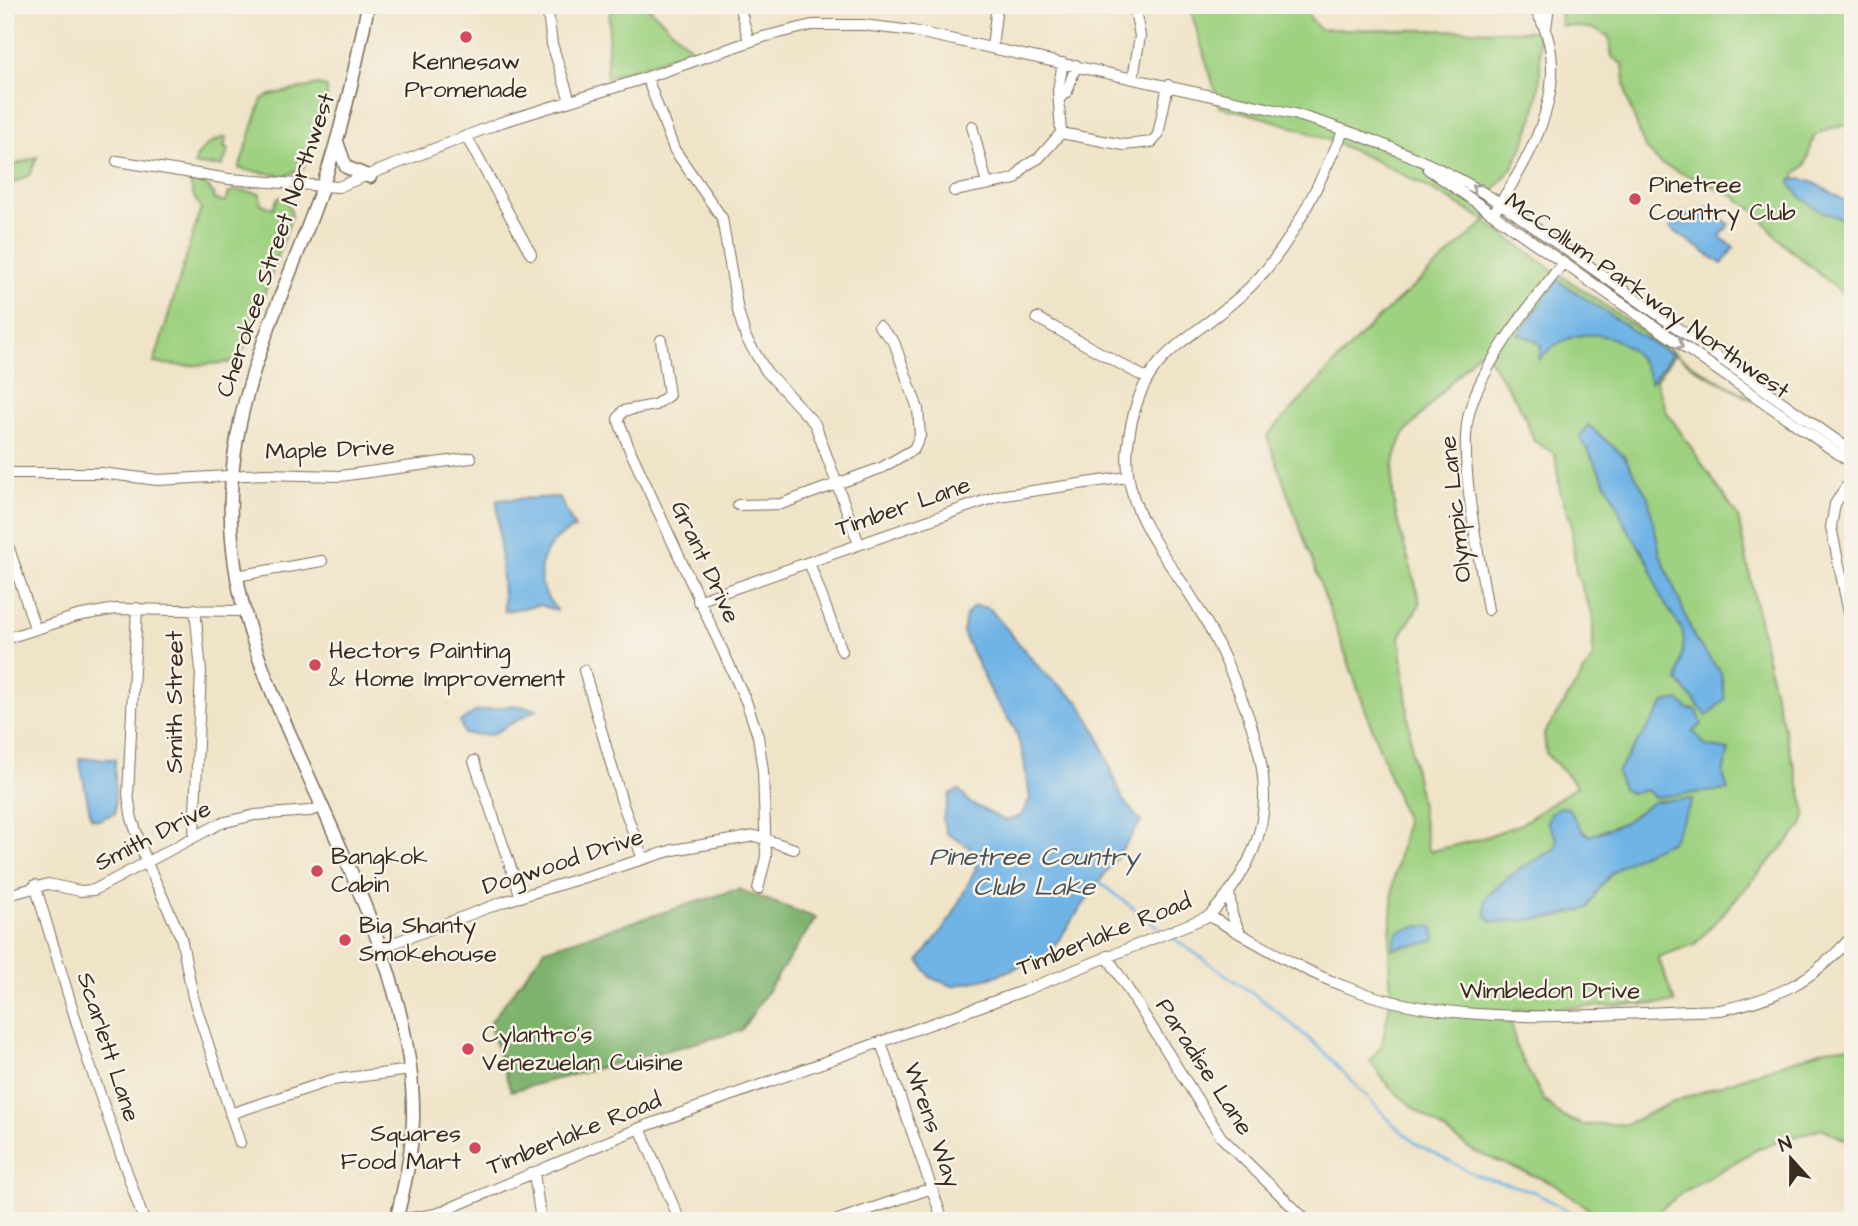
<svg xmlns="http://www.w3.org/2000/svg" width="1858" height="1226" font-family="'Architects Daughter',sans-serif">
	<rect width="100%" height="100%" fill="#f7f3e8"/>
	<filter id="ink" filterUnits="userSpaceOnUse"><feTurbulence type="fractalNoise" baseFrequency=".0143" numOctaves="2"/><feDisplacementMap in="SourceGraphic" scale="14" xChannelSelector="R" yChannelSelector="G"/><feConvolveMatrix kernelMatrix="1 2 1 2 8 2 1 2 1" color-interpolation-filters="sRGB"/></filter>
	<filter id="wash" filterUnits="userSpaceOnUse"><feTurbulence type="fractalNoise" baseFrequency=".00686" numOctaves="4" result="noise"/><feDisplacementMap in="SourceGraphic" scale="28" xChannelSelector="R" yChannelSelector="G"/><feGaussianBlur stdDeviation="1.57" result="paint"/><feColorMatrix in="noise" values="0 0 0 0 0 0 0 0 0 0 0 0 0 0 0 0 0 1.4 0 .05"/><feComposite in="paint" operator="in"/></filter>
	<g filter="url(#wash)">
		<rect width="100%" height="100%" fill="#f0e4c8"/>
		<path fill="#9ed180" stroke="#6c7e4f" stroke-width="2" fill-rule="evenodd" d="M 617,5 L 646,5 L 692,49 L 606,78 L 610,11 Z
			M 1189,5 L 1301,5 L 1319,29 L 1537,31 C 1546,78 1536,125 1513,166 C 1506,177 1493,188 1488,201 C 1486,206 1488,215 1486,222 C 1555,273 1628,320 1698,370 C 1715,382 1740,388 1754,402 L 1675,354 L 1656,380 L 1667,412 L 1738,517 L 1772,682 L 1806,812 L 1802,826 L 1695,944 L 1658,957 L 1675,1003 L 1516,1010 L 1511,1022 L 1517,1049 L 1533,1080 L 1545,1101 L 1561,1116 L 1583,1125 L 1627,1124 L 1670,1103 L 1826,1049 L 1851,1046 L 1853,1144 L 1822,1128 L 1760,1148 L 1683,1192 L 1646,1221 L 1605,1221 L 1554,1184 L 1473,1151 L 1415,1109 L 1389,1087 L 1370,1061 L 1382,1044 L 1391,997 L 1389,960 L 1393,883 L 1406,822 L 1267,436 L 1371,325 L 1486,221 C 1404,172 1315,126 1220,107 ZM 1478,352 L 1486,353 L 1523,412 L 1534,441 L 1555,454 L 1560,491 L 1571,522 L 1576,573 L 1593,616 L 1593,658 L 1544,734 L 1546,753 L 1577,786 L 1521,824 L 1477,840 L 1431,851 L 1428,849 L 1412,753 L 1400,636 L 1420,604 C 1410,547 1373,488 1405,433 Z
			M 1560,5 L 1653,5 L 1660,9 L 1666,5 L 1853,5 L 1853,124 L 1828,129 L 1814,137 L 1805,166 L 1796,173 L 1793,184 L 1853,220 L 1853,302 L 1781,242 L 1758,214 L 1734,196 L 1661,164 L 1645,148 L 1627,98 L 1623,65 L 1612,57 L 1609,37 L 1595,29 L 1561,25 Z
			M 318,85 L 327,87 L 327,98 L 303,168 L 285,176 L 239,169 L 262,99 L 270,95 Z
			M 227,137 L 224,148 L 229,150 L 222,166 L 194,165 C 198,149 212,140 227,137 Z
			M 37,157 L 30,175 L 5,187 L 5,168 Z
			M 190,182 L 206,185 L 214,194 L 213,199 L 226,202 L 229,193 L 235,190 L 257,193 L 260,194 L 261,204 L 273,208 L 278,198 L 286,197 L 292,215 L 246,346 L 234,362 L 185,366 L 154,363 L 201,208 L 194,197 Z"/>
		<path fill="#7eb36e" stroke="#5c6e46" stroke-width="2" d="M 738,889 L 816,918 L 741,1031 L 511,1091 L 489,1024 L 545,949 Z"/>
		<path fill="#70b4e6" stroke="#566f82" stroke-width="2" d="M 1801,179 L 1812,182 L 1853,205 L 1853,221 C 1828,216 1803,206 1790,183 L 1791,180 Z
			M 1706,207 L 1729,224 L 1720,237 L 1734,247 L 1722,264 L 1670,228 L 1683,211 L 1696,220 Z
			M 1558,280 L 1656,346 L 1672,354 L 1651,382 C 1636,330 1574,318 1539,360 L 1541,345 L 1531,338 L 1518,335 Z
			M 1588,425 L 1624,456 L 1648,497 L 1660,554 L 1695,639 L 1721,673 L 1725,699 L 1707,716 L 1678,681 L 1684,641 L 1682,630 L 1660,596 L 1649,563 L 1624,523 L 1617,504 L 1580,436 Z
			M 559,497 L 575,528 C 537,544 529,582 558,611 L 540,605 L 504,611 L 497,500 Z
			M 974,606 L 989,608 L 1043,672 L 1079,702 L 1097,733 L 1123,800 L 1141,822 L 1048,955 L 990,978 L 952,986 L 931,978 L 919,961 L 951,918 L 976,868 L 969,847 L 946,833 L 943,819 L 950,794 L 959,790 L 970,803 L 1006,821 L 1021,816 L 1030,798 L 1023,755 L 1015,729 L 994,698 L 963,633 L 966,615 Z
			M 1679,700 L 1688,709 L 1697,710 L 1702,725 L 1693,731 L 1706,746 L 1729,750 L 1723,774 L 1728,790 L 1654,797 L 1647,790 L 1630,793 L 1622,789 L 1617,772 L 1665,703 Z
			M 513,705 L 537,709 L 491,735 L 464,734 L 460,722 L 475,712 Z
			M 79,758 L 115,759 L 115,813 L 99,820 L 91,818 Z
			M 1693,799 L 1672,841 C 1633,858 1607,866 1588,908 C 1556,919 1525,921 1492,922 L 1486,916 L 1485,899 C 1507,875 1527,864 1555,849 L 1557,839 L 1547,822 L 1550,813 L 1560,807 L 1568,808 L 1582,830 L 1590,836 L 1623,823 L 1655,801 Z
			M 1420,926 L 1433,927 L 1435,939 C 1424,947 1406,943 1393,949 L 1397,932 Z"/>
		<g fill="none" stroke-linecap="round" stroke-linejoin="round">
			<path stroke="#70b4e6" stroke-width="2.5" d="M 1099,882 L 1163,931
				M 1169,935 L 1269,1005 L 1320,1048 L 1395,1126 L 1418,1145 L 1476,1175 L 1535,1192 L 1584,1221"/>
		</g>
	</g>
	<g filter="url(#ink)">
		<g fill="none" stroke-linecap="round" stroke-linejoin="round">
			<g stroke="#7a6b5a" stroke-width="12">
				<path id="minor" d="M 547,5 L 552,44 L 570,101
					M 739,5 L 749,41
					M 1546,29 L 1549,5
					M 992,47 L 997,5
					M 647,78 L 674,149 L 722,218 L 738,311 L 746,338 L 766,371 L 815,424 L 859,544
					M 1133,78 L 1140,36 L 1134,5
					M 1061,97 L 1067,92 L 1076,65
					M 972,126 L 987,184
					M 1061,133 L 1124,145 L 1152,142 L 1158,135 L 1168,85
					M 466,136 L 531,254
					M 117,161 L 229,179 L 338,187 L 502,122 L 639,80 L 763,37 L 812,25 L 863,25 L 913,31 L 1294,114 C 1365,135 1438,163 1500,203 L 1853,452
					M 1428,169 L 1853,464
					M 954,191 L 1015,179 L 1025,166 L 1039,158 L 1061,133 L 1058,90 L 1063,63
					M 1493,214 C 1532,155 1580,74 1532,5
					M 1037,318 L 1146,378
					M 661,340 L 669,395 L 655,405 L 623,411 L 618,419 L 629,448 L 746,701 L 758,736 L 763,771 L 766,857 L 758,889
					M 5,473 L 101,473 L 158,480 L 265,474 L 340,476 L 471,458
					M 1853,476 L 1835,504 L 1831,527 L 1853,632
					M 738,505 L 781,504 L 881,468 L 914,449 L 920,436 L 918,409 L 894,342 L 879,326
					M 5,536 L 35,628
					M 809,562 L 842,651
					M 236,576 L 322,561
					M 698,601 L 998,496 L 1127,477
					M 137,608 L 128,795 L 132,819 L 146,861 L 181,937 L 193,997 L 240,1143
					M 1488,610 C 1480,558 1459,467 1468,418 C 1477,370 1532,302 1563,263
					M 5,639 L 77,616 L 116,609 L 242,611
					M 584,670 L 622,802 L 643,859
					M 474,761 L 521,897
					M 194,836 L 201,671 L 195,609
					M 35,885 L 87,1057 L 144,1221
					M 1229,892 L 1232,915 L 1240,933
					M 5,896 L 48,884 L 80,891 L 94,890 L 221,823 L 255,815 L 310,811 L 322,807
					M 1209,916 C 1254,941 1298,969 1346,987 C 1459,1031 1600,1013 1720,1010 C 1779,998 1813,981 1853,935
					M 380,948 L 503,902 L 673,850 L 755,836 L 794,849
					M 1107,956 L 1221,1137 L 1307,1221
					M 881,1043 L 943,1221
					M 230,1114 L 332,1080 L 411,1070
					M 640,1128 L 680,1221
					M 534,1173 L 541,1221
					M 397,1220 L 436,1214 L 640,1128 L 1023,991 L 1209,916 C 1278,843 1275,780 1239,692 C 1225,657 1209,624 1189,593 C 1159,547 1121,504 1128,445 C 1139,345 1193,345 1253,284 C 1295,241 1318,184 1344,130
					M 838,1220 L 932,1188"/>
			</g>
			<g stroke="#7a6b5a" stroke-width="15">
				<path id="major" d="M 368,5 C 356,68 342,130 321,191 C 280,308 221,411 232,539 C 238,614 265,678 295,746 C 344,857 416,997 413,1120 C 412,1154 404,1188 396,1221
					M 337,142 L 346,167 L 370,177"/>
			</g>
			<use href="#minor" stroke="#fff" stroke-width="10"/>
			<use href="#major" stroke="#fff" stroke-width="12"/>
		</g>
		<defs><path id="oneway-chevron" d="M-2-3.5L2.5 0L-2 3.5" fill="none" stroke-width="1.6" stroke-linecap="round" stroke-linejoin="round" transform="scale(1.75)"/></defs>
		<g stroke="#a79f9a">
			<use href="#oneway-chevron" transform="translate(1476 188) rotate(-148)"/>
			<use href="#oneway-chevron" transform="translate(1679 345) rotate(35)"/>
		</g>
	</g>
	<g fill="#d1495b" stroke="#f7f3e8" stroke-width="2.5">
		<circle cx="466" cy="37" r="7"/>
		<circle cx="1635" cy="199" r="7"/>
		<circle cx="315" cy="665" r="7"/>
		<circle cx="317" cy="871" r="7"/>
		<circle cx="345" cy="940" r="7"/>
		<circle cx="468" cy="1049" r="7"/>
		<circle cx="475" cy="1148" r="7"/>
	</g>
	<g text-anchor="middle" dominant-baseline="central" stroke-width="5" stroke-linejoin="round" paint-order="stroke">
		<g font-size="24" fill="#3b2a1e" stroke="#f7f3e8" text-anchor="start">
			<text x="466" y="62" text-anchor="middle">Kennesaw<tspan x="466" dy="28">Promenade</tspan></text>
			<text x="1649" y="185">Pinetree<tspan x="1649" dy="28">Country Club</tspan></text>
			<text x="329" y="651">Hectors Painting<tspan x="329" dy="28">&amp; Home Improvement</tspan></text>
			<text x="331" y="857">Bangkok<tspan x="331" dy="28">Cabin</tspan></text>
			<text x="359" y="926">Big Shanty<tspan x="359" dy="28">Smokehouse</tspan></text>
			<text x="482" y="1035">Cylantro's<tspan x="482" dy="28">Venezuelan Cuisine</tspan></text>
			<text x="461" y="1134" text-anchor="end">Squares<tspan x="461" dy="28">Food Mart</tspan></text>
		</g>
		<g font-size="24" fill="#3b2a1e" stroke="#f7f3e8">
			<text transform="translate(276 245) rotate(-71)">Cherokee Street Northwest</text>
			<text transform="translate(1647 296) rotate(35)">McCollum Parkway Northwest</text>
			<text transform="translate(330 450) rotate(-2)">Maple Drive</text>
			<text transform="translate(903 507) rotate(-19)">Timber Lane</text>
			<text transform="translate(1456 509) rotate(-96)">Olympic Lane</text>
			<text transform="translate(705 562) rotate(65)">Grant Drive</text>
			<text transform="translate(175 702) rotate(-90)">Smith Street</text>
			<text transform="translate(153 836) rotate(-27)">Smith Drive</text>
			<text transform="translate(563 862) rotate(-18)">Dogwood Drive</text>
			<text transform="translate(1104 935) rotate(-22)">Timberlake Road</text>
			<text x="1550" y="991">Wimbledon Drive</text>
			<text transform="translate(108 1047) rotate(72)">Scarlett Lane</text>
			<text transform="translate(1204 1067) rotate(57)">Paradise Lane</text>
			<text transform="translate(932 1125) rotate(71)">Wrens Way</text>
			<text transform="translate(574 1134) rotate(-22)">Timberlake Road</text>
		</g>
		<g font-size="26" font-style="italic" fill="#4b535a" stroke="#f7f3e8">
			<text x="1034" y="857">Pinetree Country<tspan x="1034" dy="30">Club Lake</tspan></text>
		</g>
	</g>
	<rect width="1858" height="1226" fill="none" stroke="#f7f3e8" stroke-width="28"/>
	<g transform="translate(1791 1159) rotate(339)" stroke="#f7f3e8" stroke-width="5" paint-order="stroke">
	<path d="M0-5L12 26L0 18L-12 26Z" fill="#3b2a1e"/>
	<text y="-10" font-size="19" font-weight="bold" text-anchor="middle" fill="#3b2a1e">N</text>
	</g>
</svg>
